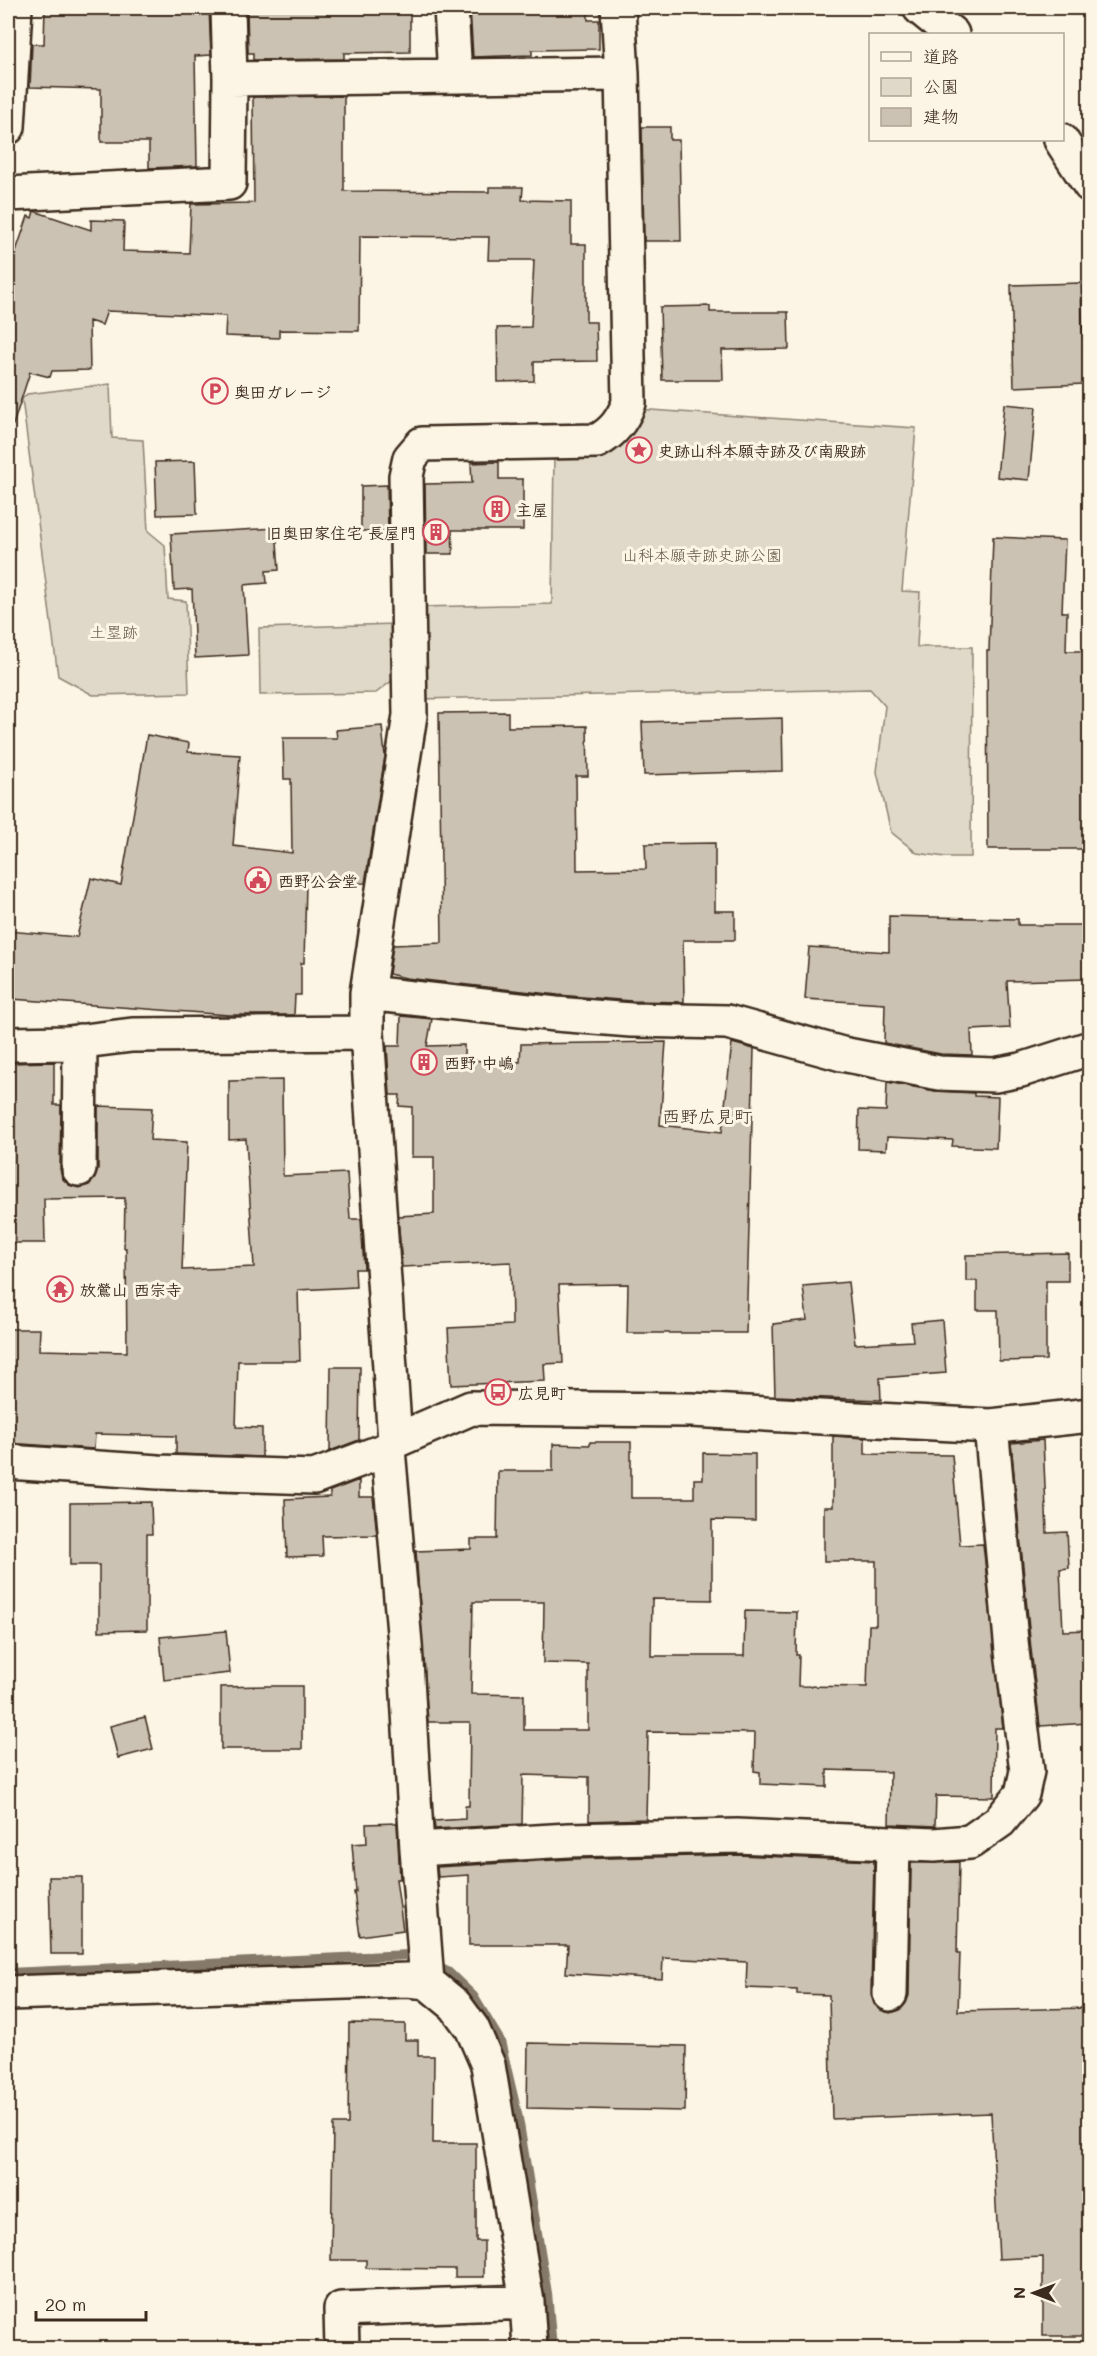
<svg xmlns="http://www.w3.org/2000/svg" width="1097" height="2356" font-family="Mali,'Klee One',sans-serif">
	<rect width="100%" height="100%" fill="#fcf5e5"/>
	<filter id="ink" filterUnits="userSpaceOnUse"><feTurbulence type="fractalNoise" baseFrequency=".0167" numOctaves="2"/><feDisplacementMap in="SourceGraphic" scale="12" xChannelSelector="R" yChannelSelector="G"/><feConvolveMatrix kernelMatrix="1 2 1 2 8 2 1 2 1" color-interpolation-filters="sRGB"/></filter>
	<g filter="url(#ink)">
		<path fill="#e0d8c8" stroke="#8e8173" stroke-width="1.5" d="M 110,384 L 112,438 L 143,440 L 148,531 L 165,545 L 168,599 L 186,601 L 189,693 L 93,695 L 58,676 L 22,399 L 27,394 Z
			M 636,409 L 916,428 L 902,591 L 920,592 L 917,647 L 972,647 L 971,857 L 945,857 L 917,853 L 891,832 L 877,772 L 885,706 L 870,689 L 420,699 L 420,607 L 552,604 L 554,453 Z
			M 396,624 L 394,679 L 376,693 L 260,695 L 259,628 Z"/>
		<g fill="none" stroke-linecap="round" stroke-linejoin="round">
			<path stroke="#85796b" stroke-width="10" d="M 8,1973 L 409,1955 L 448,1972 L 473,1996 L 500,2041 L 518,2118 L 547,2293 L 552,2348"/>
		</g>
		<path fill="#ccc2b3" stroke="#3b2a1e" stroke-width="1.5" fill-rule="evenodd" d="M 45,8 L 209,8 L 211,55 L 195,56 L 197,166 L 149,168 L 149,142 L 101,142 L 101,89 L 30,87 L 32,44 L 44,44 Z
			M 247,8 L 410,8 L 410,52 L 344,53 L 344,59 L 253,60 L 253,53 L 248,53 Z
			M 470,8 L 588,8 L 588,20 L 599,20 L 599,49 L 532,50 L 532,55 L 473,57 Z
			M 344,96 L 344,191 L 489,192 L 489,187 L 523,187 L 522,200 L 571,201 L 571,244 L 586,244 L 586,322 L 596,322 L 597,361 L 534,362 L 534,381 L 498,382 L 497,328 L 531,327 L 534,260 L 488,260 L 489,237 L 360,236 L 359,331 L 279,330 L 279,338 L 225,336 L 226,316 L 107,311 L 102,325 L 89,321 L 90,370 L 52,371 L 50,377 L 30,372 L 13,425 L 8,424 L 8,255 L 14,257 L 28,216 L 32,218 L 34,211 L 91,230 L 91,220 L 124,221 L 123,251 L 189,253 L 191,204 L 254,203 L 253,97 Z
			M 642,127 L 670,127 L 670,140 L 679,140 L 681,241 L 644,241 Z
			M 1081,283 L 1084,384 L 1014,387 L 1011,285 Z
			M 710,306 L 710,312 L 788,312 L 789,349 L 722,350 L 723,380 L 662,380 L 660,307 Z
			M 1004,404 L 1036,407 L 1029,480 L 997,477 Z
			M 195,461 L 197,514 L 157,515 L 155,462 Z
			M 499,462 L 499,479 L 523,479 L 523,530 L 452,530 L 453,554 L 426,554 L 425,484 L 472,483 L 471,463 Z
			M 387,485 L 388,531 L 361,531 L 361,486 Z
			M 276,528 L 279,570 L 266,571 L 267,583 L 244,585 L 248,655 L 195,658 L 192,589 L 174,590 L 171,534 Z
			M 993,537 L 1065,540 L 1062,612 L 1067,612 L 1066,651 L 1089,651 L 1089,849 L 988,849 L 987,651 L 989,651 Z
			M 508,712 L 508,727 L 587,726 L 588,776 L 576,776 L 577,870 L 646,869 L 645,844 L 715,843 L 715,911 L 735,911 L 735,940 L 683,940 L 684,1002 L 632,1001 L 558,995 L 406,978 L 389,974 L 393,945 L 442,943 L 439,713 Z
			M 782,718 L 783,771 L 644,775 L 642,722 Z
			M 382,726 L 385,756 L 365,883 L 306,884 L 304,963 L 301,963 L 301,995 L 295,995 L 294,1015 L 229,1015 L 12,999 L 15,970 L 8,970 L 8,931 L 77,937 L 91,878 L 121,885 L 147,735 L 189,743 L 188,752 L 240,755 L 233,846 L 292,853 L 291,779 L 284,779 L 283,738 L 337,738 L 336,730 Z
			M 889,916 L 1018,919 L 1018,925 L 1089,925 L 1089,979 L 1007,981 L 1010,1028 L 971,1030 L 972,1055 L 941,1054 L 884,1043 L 885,1004 L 805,999 L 809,947 L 889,952 Z
			M 401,1016 L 432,1019 L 427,1046 L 464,1045 L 464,1060 L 520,1062 L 521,1044 L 666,1042 L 660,1125 L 722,1132 L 732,1043 L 754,1049 L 746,1333 L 627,1333 L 628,1284 L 559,1285 L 563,1363 L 544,1364 L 545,1381 L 451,1385 L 448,1328 L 512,1325 L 511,1262 L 402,1267 L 398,1216 L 434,1214 L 434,1157 L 412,1157 L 412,1107 L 399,1106 L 400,1095 L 390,1095 L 387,1046 L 400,1046 Z
			M 54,1062 L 54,1105 L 61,1105 L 60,1169 L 62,1178 L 69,1185 L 79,1188 L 89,1185 L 95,1178 L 98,1169 L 98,1106 L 152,1108 L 150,1140 L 187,1142 L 182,1270 L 254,1267 L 246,1139 L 229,1140 L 229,1081 L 282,1080 L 283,1176 L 347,1173 L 350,1219 L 361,1219 L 364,1269 L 355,1269 L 356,1287 L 298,1290 L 300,1361 L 238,1361 L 236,1427 L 262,1428 L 262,1457 L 176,1454 L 176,1436 L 95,1434 L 94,1449 L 8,1443 L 8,1329 L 40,1329 L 39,1350 L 127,1352 L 126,1248 L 124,1248 L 125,1198 L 44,1199 L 45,1243 L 8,1243 L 8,1063 Z
			M 887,1082 L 936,1091 L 974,1093 L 974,1096 L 998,1097 L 996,1148 L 952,1146 L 953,1140 L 887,1137 L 886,1150 L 858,1149 L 859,1110 L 886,1111 Z
			M 1068,1253 L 1068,1281 L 1046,1281 L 1046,1360 L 999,1361 L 998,1310 L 977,1310 L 977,1281 L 966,1281 L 966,1255 Z
			M 848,1282 L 855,1344 L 913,1341 L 911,1323 L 942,1320 L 946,1373 L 880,1378 L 881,1400 L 775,1396 L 773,1324 L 807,1320 L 803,1286 Z
			M 331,1367 L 360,1367 L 359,1440 L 330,1451 Z
			M 833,1436 L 865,1438 L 865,1454 L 952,1455 L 960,1545 L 983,1544 L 1003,1728 L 995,1728 L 994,1797 L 936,1796 L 935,1826 L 889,1824 L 890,1772 L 827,1770 L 827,1787 L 760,1784 L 760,1772 L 754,1771 L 755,1733 L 648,1732 L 646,1819 L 589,1821 L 589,1777 L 523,1775 L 522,1824 L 435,1829 L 434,1821 L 465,1819 L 465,1806 L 469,1806 L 470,1722 L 428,1722 L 416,1551 L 471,1549 L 471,1539 L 497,1539 L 498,1471 L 553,1471 L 553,1444 L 590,1445 L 590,1442 L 631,1442 L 631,1498 L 694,1498 L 694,1479 L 703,1479 L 703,1453 L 755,1454 L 755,1521 L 712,1520 L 712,1600 L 652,1599 L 651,1656 L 744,1656 L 745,1611 L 797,1612 L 796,1655 L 799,1655 L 798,1686 L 867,1687 L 869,1625 L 876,1625 L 876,1561 L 824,1561 L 824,1507 L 833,1507 ZM 473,1602 L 544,1602 L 543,1663 L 588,1664 L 588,1730 L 524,1730 L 524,1695 L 471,1694 Z
			M 1043,1440 L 1047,1533 L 1067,1532 L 1069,1568 L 1060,1569 L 1063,1631 L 1089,1630 L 1089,1723 L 1040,1726 L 1031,1649 L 1011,1443 Z
			M 359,1480 L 359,1497 L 373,1497 L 377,1535 L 322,1536 L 323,1556 L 287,1557 L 285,1499 L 330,1497 L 330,1491 Z
			M 151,1502 L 152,1534 L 147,1534 L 147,1630 L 99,1631 L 99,1565 L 70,1565 L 70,1503 Z
			M 226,1631 L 230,1673 L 164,1680 L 160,1637 Z
			M 265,1686 L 302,1686 L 302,1749 L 221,1749 L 221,1687 Z
			M 145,1717 L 153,1749 L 118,1758 L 110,1726 Z
			M 397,1823 L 400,1879 L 396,1879 L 403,1930 L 360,1936 L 354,1892 L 356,1892 L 352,1844 L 367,1843 L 366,1824 Z
			M 737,1855 L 874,1861 L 871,1994 L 874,2004 L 881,2010 L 890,2013 L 900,2010 L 906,2003 L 909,1995 L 911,1863 L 959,1862 L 957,1953 L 960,1953 L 958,2011 L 1089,2008 L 1089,2336 L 1043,2336 L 1043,2257 L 999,2259 L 991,2113 L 832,2119 L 829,1995 L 797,1994 L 797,1990 L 746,1988 L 747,1962 L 663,1958 L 662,1979 L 566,1973 L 568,1945 L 469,1945 L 469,1875 L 438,1877 L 437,1867 L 570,1859 Z
			M 49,1877 L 82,1877 L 82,1954 L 51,1954 Z
			M 349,2023 L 405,2024 L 405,2040 L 418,2040 L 418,2056 L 434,2056 L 433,2143 L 476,2143 L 476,2241 L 484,2241 L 484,2277 L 455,2277 L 455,2269 L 366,2268 L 366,2260 L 331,2260 L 333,2124 L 348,2124 Z
			M 528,2043 L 686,2046 L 685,2111 L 527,2108 Z"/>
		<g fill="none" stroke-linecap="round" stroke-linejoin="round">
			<g stroke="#3b2a1e" stroke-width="38">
				<path id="minor" d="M 451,8 L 455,76
					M 920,8 L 952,34
					M 230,79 L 622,74
					M 8,127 L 15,8
					M 1061,140 L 1090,185
					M 8,194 L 229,183 L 230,79 L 228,8
					M 367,993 L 556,1014 L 631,1020 L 727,1022 L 842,1054 L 939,1073 L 995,1075 L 1021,1070 L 1090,1048
					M 8,1044 L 68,1043 L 132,1035 L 367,1033
					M 79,1169 L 80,1041
					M 395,1441 L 367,1033 L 367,993 L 410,715 L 406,476 L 410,458 L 422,444 L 597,441 C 614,432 622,420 629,403 L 622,74 L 618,8
					M 388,1449 L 405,1644 L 417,1849 L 427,1982
					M 8,1462 L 158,1472 L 314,1477 L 388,1449 L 395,1441 L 471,1408 L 691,1410 L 991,1426 L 1090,1415
					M 417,1849 L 569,1840 L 737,1836 L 934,1845 L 970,1842 L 1000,1821 L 1022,1794 L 1027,1771 L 1012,1651 L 991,1426
					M 8,1993 L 408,1980 L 427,1982 L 455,2005 L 472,2028 L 488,2065 L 527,2302 L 530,2348
					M 890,1994 L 893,1843
					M 342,2348 L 341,2309 L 527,2302"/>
			</g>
			<use href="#minor" stroke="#fcf5e5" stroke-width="33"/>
		</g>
	</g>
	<defs>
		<g id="parking-ring" transform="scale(1.35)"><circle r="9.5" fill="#fcf5e5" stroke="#d1495b" stroke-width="1.5"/><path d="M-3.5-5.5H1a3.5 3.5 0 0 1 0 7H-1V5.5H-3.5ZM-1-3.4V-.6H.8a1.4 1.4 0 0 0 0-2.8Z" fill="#d1495b"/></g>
		<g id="sight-ring" transform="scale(1.35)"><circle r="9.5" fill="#fcf5e5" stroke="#d1495b" stroke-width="1.5"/><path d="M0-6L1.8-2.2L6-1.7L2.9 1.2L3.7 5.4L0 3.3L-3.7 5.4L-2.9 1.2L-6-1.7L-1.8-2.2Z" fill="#d1495b"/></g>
		<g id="building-ring" transform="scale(1.35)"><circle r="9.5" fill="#fcf5e5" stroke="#d1495b" stroke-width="1.5"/><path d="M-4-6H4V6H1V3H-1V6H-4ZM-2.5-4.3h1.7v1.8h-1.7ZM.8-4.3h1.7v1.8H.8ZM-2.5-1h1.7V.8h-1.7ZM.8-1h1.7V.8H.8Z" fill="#d1495b"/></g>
		<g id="civic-ring" transform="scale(1.35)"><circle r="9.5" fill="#fcf5e5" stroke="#d1495b" stroke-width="1.5"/><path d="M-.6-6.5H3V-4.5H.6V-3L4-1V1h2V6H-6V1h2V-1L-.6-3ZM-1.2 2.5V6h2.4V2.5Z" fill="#d1495b"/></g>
		<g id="temple-ring" transform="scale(1.35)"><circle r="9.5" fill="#fcf5e5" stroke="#d1495b" stroke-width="1.5"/><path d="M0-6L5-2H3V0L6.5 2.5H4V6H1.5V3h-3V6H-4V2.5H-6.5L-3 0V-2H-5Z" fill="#d1495b"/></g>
		<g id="bus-ring" transform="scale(1.35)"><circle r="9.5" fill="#fcf5e5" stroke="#d1495b" stroke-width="1.5"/><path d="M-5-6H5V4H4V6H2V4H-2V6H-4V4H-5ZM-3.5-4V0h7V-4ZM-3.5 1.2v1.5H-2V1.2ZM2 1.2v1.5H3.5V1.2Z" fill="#d1495b"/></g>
	</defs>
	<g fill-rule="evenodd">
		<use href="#parking-ring" x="215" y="391"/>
		<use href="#sight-ring" x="639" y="450"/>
		<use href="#building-ring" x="497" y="509"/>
		<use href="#building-ring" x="436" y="532"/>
		<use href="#civic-ring" x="258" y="880"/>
		<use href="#building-ring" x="424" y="1062"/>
		<use href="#temple-ring" x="60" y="1289"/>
		<use href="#bus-ring" x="498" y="1392"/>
	</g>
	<g text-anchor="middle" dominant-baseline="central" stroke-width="6" stroke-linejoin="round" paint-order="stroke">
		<g font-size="16" font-weight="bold" fill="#3b2a1e" stroke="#fcf5e5" text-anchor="start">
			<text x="234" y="391">奥田ガレージ</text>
			<text x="658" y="450">史跡山科本願寺跡及び南殿跡</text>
			<text x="516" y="509">主屋</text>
			<text x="416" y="532" text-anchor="end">旧奥田家住宅 長屋門</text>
			<text x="278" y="880">西野公会堂</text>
			<text x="444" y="1062">西野 中嶋</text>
			<text x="80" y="1289">放鶯山 西宗寺</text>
			<text x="518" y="1392">広見町</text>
		</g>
		<g font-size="16" fill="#645648" stroke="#fcf5e5">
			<text x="702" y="554">山科本願寺跡史跡公園</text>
			<text x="114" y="631">土塁跡</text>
		</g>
		<g font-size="18" fill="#3b2a1e" stroke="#fcf5e5">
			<text x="707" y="1116">西野広見町</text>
		</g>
	</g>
	<rect width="1097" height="2356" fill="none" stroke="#fcf5e5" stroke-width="30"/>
	<rect x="15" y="15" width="1067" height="2326" fill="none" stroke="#3b2a1e" stroke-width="2" filter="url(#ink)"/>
	<rect x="869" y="33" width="195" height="108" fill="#fcf5e5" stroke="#afa495" stroke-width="1.5"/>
	<rect x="881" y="52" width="30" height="9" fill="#fcf5e5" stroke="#afa495" stroke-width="1.5"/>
	<text x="923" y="63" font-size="18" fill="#3b2a1e">道路</text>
	<rect x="881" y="78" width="30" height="18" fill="#e0d8c8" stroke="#afa495" stroke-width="1.5"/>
	<text x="923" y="93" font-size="18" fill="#3b2a1e">公園</text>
	<rect x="881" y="108" width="30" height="18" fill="#ccc2b3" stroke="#afa495" stroke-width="1.5"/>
	<text x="923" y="123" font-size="18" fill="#3b2a1e">建物</text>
	<g transform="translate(1034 2293) rotate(270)" stroke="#fcf5e5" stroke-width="4.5" paint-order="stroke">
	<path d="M0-4.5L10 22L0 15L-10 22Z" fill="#3b2a1e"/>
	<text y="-9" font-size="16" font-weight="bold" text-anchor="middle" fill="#3b2a1e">N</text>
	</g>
	<path d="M36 2311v9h110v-9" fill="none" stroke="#3b2a1e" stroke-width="3"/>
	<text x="45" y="2311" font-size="18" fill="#3b2a1e" stroke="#fcf5e5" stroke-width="4.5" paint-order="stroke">20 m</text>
</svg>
